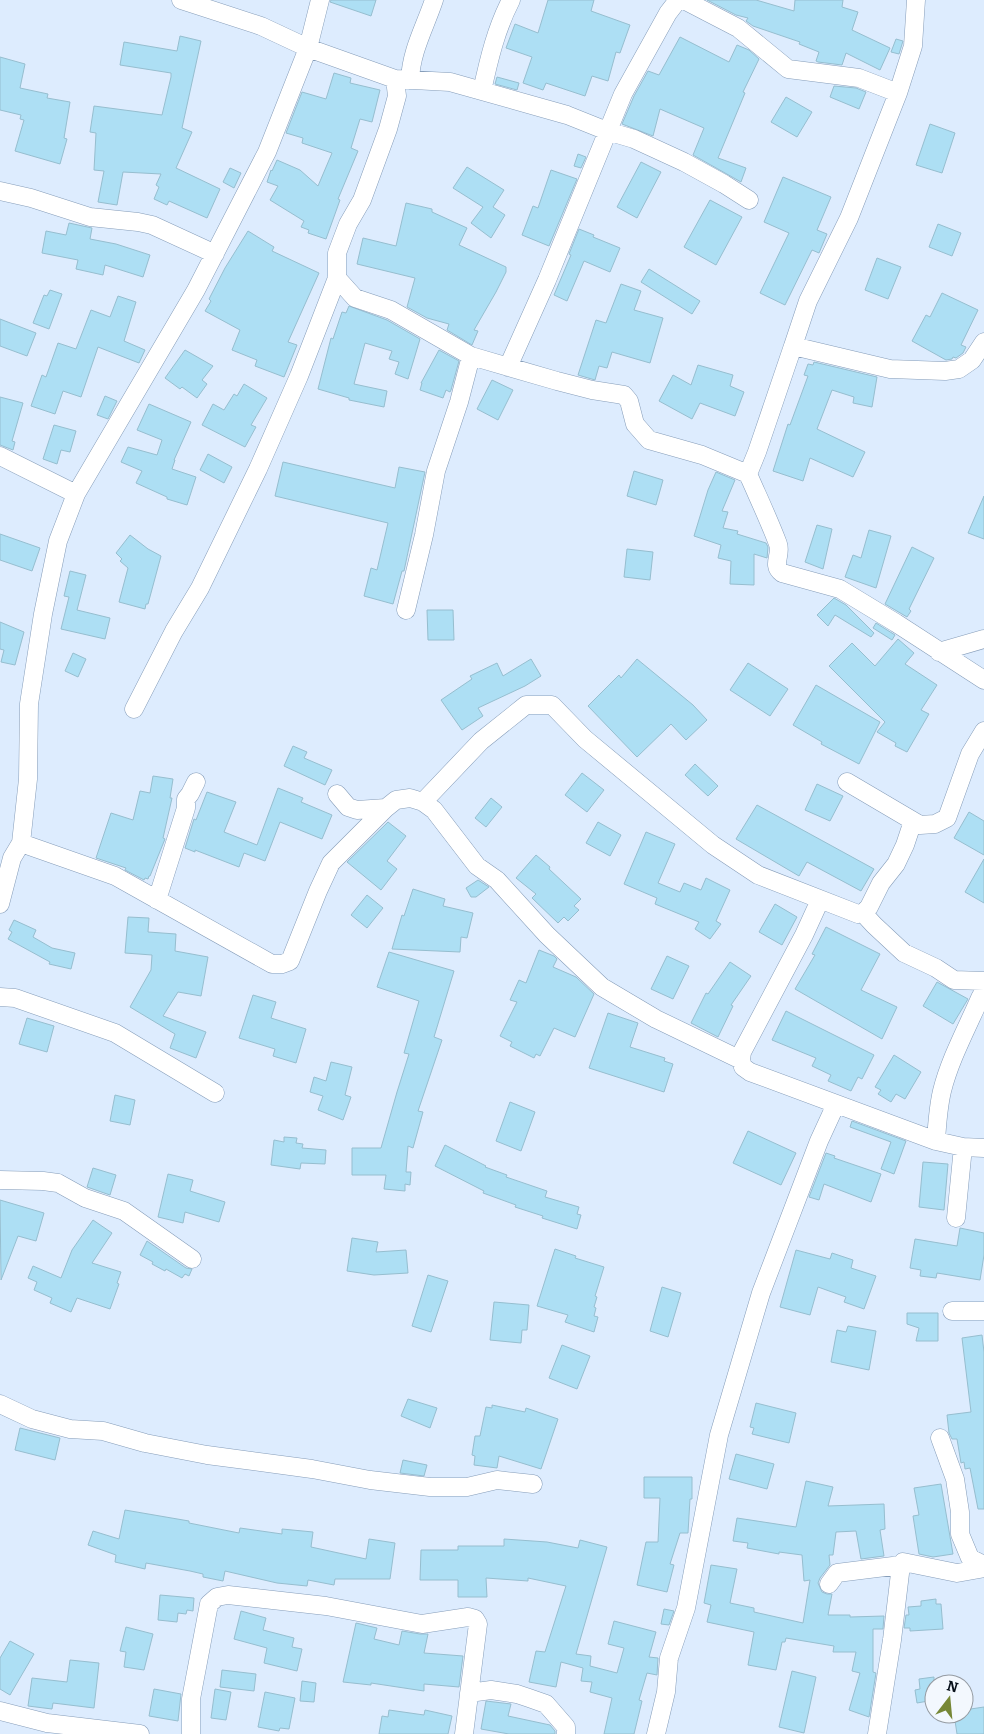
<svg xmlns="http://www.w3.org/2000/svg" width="984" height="1734" font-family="Bitter,serif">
	<rect width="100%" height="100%" fill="#ddecfe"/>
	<path fill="#addff4" stroke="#96becf" d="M 331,0 L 376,0 L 371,16 L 330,2 Z
		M 548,0 L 594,0 L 591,11 L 630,25 L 620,53 L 616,52 L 608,81 L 592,76 L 585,96 L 546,83 L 543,90 L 523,83 L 532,57 L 506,48 L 515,24 L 538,33 Z
		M 707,0 L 756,0 L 794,11 L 795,0 L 843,0 L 842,7 L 858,12 L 852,30 L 890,48 L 880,70 L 846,53 L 842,65 L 818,62 L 816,61 L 819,52 L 799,44 L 800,42 L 753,26 L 746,21 L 748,18 L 736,15 Z
		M 180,36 L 201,41 L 182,128 L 192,132 L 176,168 L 220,189 L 207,218 L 169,201 L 167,205 L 154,199 L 159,187 L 156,185 L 161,174 L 123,172 L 117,205 L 98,202 L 104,171 L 94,170 L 96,133 L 90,132 L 94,106 L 162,115 L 171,77 L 171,73 L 120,65 L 124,42 L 177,51 Z
		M 680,37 L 729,62 L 737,45 L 749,50 L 759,59 L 743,92 L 745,93 L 718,158 L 746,168 L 741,182 L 693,155 L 704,128 L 660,109 L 653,136 L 622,124 L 634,96 L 648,71 L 659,75 Z
		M 896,39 L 903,41 L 899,54 L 891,52 Z
		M 0,57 L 25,64 L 20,88 L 48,94 L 47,98 L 70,102 L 64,138 L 67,139 L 60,164 L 15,151 L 24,120 L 20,119 L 21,115 L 0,110 Z
		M 334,73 L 351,78 L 350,83 L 380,90 L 372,122 L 360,119 L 351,148 L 358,151 L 338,199 L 340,200 L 326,239 L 308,233 L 309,230 L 301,227 L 304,221 L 270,200 L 278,186 L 267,182 L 271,170 L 272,171 L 277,160 L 300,170 L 318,186 L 332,153 L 302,143 L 303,138 L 286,133 L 302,92 L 326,99 Z
		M 497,77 L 519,83 L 517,90 L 495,84 Z
		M 834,86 L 856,88 L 866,92 L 859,109 L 830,97 Z
		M 786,97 L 812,112 L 797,137 L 771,122 Z
		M 930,124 L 955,133 L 942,173 L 916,165 Z
		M 578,154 L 586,157 L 581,168 L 574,166 Z
		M 641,162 L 661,172 L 637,218 L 617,207 Z
		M 467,167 L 504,190 L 493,207 L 505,215 L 491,238 L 471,223 L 483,207 L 453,188 Z
		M 230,168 L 241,173 L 234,188 L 223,182 Z
		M 551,170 L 577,179 L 549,246 L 522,235 L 533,206 L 538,208 Z
		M 783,177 L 831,197 L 817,230 L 827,234 L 819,253 L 812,250 L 785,305 L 760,293 L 789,233 L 764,222 Z
		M 710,200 L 742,217 L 716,265 L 684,247 Z
		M 406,203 L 432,209 L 432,212 L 467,228 L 459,245 L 506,267 L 506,272 L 496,292 L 474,330 L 478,331 L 472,345 L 447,330 L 449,324 L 427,318 L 407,307 L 415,278 L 357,264 L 363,238 L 396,246 Z
		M 69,223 L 92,228 L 90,239 L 116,244 L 150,255 L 143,277 L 105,265 L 103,275 L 76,269 L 78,260 L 42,253 L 46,231 L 66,235 Z
		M 938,224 L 961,233 L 952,256 L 929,247 Z
		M 579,229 L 594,235 L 593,237 L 620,248 L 610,272 L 584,261 L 567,301 L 554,295 L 571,255 L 569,254 Z
		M 248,231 L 274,247 L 272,251 L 319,273 L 288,342 L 297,345 L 284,377 L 255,366 L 257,360 L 232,350 L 240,330 L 205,311 L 211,301 L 209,299 L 225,268 Z
		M 877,258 L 901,267 L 888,299 L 865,290 Z
		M 649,269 L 700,301 L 692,314 L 641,282 Z
		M 621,284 L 641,291 L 634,310 L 663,318 L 650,363 L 612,352 L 607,368 L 599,366 L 595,380 L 578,375 L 596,320 L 606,323 Z
		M 50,290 L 62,294 L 49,329 L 33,323 L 44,295 L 47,296 Z
		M 942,293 L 978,310 L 961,345 L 966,347 L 963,353 L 956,358 L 953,357 L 952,359 L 946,360 L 912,341 L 926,315 L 930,317 Z
		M 118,296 L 136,302 L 124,341 L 145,350 L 139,363 L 98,347 L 81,397 L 63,391 L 55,414 L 31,406 L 42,375 L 46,377 L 58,343 L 76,349 L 91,310 L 110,317 Z
		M 349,306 L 387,320 L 420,339 L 408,379 L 395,374 L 399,362 L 389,359 L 392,351 L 365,343 L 354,384 L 387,391 L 384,407 L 349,400 L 349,398 L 318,389 L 331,338 L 333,339 L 342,312 L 346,313 Z
		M 0,319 L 36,333 L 27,356 L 0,346 Z
		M 185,350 L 213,366 L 202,380 L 207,384 L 197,398 L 182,387 L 180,389 L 165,378 Z
		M 439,350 L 459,361 L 451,390 L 450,392 L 446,390 L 443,398 L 420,390 L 422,383 L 421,383 Z
		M 814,362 L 877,377 L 872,407 L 853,403 L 854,397 L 832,390 L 817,429 L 865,452 L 853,477 L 810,458 L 803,481 L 773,471 L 788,424 L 790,425 L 808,376 L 804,375 L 808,364 L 813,365 Z
		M 698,365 L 733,375 L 730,386 L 744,392 L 735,416 L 700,403 L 692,419 L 659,401 L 673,375 L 691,385 Z
		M 492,380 L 513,390 L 498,420 L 477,409 Z
		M 244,384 L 267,398 L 251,425 L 256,427 L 245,447 L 202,425 L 213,404 L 224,410 L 234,394 L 237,396 Z
		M 105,396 L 117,401 L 108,419 L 97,415 Z
		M 0,397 L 23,403 L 12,441 L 15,442 L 13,450 L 0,445 Z
		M 149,404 L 191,422 L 174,460 L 175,460 L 172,469 L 196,477 L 187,505 L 167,499 L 167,497 L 136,483 L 142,471 L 121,462 L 128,447 L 157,455 L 162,440 L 137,430 Z
		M 54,425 L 76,431 L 70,452 L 61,450 L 57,464 L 43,459 Z
		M 208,454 L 232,467 L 224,483 L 200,470 Z
		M 283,462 L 395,488 L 399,467 L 425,472 L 404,571 L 402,571 L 393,604 L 364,596 L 371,568 L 377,570 L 388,523 L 275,496 Z
		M 634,471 L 663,480 L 656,505 L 627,496 Z
		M 716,472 L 735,480 L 722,511 L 728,512 L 723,528 L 738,531 L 737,534 L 766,543 L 768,547 L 767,558 L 754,554 L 754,585 L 730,584 L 731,561 L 718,558 L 721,545 L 694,536 L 708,490 Z
		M 984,496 L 984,539 L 968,533 Z
		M 817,525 L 832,529 L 823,569 L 805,562 Z
		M 869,530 L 891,536 L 876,588 L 845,577 L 853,555 L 861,558 Z
		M 0,534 L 40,548 L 32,571 L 0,560 Z
		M 130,535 L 148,549 L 161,556 L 148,604 L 146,604 L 145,609 L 119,602 L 128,568 L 120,561 L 122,559 L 116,553 Z
		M 912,547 L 934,558 L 909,609 L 911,611 L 907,617 L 885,604 Z
		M 627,549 L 653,552 L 650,580 L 624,577 Z
		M 70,571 L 86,575 L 77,610 L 110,618 L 105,639 L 61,629 L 69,597 L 64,596 Z
		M 834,598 L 846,605 L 874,633 L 871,637 L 835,615 L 828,626 L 817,615 Z
		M 427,610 L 453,610 L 454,640 L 428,640 Z
		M 0,622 L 24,632 L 15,665 L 1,662 L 4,650 L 0,649 Z
		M 876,623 L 895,635 L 892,640 L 873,628 Z
		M 898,639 L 914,653 L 905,664 L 937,685 L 921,710 L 929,714 L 907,752 L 895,746 L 896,743 L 877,732 L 885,722 L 829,666 L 852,643 L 875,666 Z
		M 73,653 L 86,659 L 78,677 L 65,671 Z
		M 531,659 L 541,676 L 525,686 L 478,708 L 483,716 L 462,730 L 441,700 L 472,679 L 470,676 L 497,663 L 503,676 Z
		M 637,659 L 693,705 L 707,720 L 686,740 L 671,724 L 637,757 L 588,706 L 619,675 L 621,678 Z
		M 748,663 L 788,689 L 770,716 L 730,690 Z
		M 816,685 L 880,722 L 859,764 L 821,744 L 822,742 L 793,725 Z
		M 293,746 L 307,752 L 304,758 L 332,770 L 325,785 L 284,766 Z
		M 695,764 L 718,786 L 708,796 L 685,775 Z
		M 582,773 L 604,790 L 587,812 L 565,795 Z
		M 153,776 L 173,779 L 170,798 L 172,798 L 163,838 L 165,839 L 150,876 L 149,876 L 148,879 L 145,878 L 144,880 L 125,870 L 126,868 L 96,858 L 111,813 L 133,820 L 140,791 L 150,793 Z
		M 817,784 L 843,796 L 830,821 L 805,810 Z
		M 278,788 L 303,798 L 301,802 L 332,815 L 322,839 L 280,822 L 265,861 L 244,853 L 239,867 L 195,850 L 195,852 L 185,848 L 194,819 L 196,820 L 207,792 L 236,802 L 224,832 L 257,845 Z
		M 491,798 L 502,807 L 486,827 L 475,818 Z
		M 757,805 L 874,869 L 861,891 L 807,862 L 799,876 L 736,839 Z
		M 969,812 L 984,821 L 984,855 L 954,838 Z
		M 388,822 L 406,836 L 387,861 L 397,869 L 381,890 L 347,862 Z
		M 598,822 L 621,835 L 610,856 L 586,843 Z
		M 646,832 L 675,844 L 658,883 L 680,892 L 684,883 L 701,890 L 706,878 L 730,890 L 716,921 L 721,924 L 710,939 L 695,929 L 699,922 L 655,904 L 657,898 L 624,884 Z
		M 536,855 L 550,867 L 549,869 L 581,899 L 574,906 L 579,910 L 568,921 L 564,917 L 558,923 L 532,898 L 536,894 L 516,878 Z
		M 984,859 L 984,903 L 965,892 Z
		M 478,880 L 489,887 L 476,897 L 471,897 L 466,888 Z
		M 413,889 L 445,899 L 443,906 L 473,913 L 467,938 L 461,937 L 460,952 L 392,949 L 402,915 L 404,916 Z
		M 367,895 L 383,908 L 367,928 L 351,915 Z
		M 775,904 L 797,917 L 782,945 L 759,932 Z
		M 128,917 L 149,918 L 148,932 L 176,934 L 175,951 L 208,957 L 201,996 L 178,992 L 163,1016 L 206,1032 L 196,1058 L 170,1048 L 175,1034 L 130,1007 L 151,970 L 152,955 L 125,953 Z
		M 14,920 L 36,930 L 33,937 L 52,948 L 75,953 L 71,969 L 49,964 L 50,962 L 8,939 L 12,932 L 9,930 Z
		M 826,927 L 880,954 L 861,990 L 897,1007 L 882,1039 L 795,989 L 815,955 L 812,954 Z
		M 539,950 L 554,956 L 557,959 L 553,967 L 576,977 L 594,994 L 575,1037 L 554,1028 L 540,1056 L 536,1054 L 534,1058 L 510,1046 L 512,1042 L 500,1036 L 517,1002 L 510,1000 L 519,980 L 526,983 Z
		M 389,952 L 454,971 L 434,1037 L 442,1040 L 418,1111 L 423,1112 L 413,1148 L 408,1146 L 406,1172 L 411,1172 L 410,1185 L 405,1184 L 405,1191 L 384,1189 L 386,1175 L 352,1175 L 352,1148 L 381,1148 L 397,1092 L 409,1054 L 404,1053 L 419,1001 L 377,987 Z
		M 667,956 L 689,966 L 673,999 L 651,989 Z
		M 730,962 L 751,976 L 731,1005 L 733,1006 L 718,1037 L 691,1023 L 706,993 L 708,994 Z
		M 937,982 L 968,999 L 953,1024 L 923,1006 Z
		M 253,995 L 276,1002 L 271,1018 L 306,1029 L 296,1063 L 273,1056 L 275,1049 L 239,1038 Z
		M 786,1011 L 874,1055 L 862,1079 L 858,1077 L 851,1091 L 828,1081 L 831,1075 L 812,1066 L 816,1058 L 772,1040 Z
		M 608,1013 L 638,1023 L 630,1047 L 665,1058 L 664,1061 L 673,1064 L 664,1092 L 589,1068 Z
		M 27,1018 L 54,1026 L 47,1052 L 19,1044 Z
		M 894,1055 L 921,1072 L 905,1099 L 896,1094 L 891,1102 L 878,1094 L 881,1090 L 875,1087 Z
		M 331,1062 L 352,1067 L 345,1095 L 351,1097 L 343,1120 L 318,1110 L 323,1096 L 310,1092 L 314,1077 L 326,1081 Z
		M 115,1095 L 135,1100 L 130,1125 L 110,1121 Z
		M 510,1102 L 535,1112 L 521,1151 L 496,1141 Z
		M 852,1121 L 906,1141 L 894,1174 L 881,1169 L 891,1142 L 850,1127 Z
		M 748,1131 L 796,1153 L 781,1185 L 733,1163 Z
		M 284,1137 L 297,1138 L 296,1143 L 303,1144 L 302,1148 L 326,1150 L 325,1164 L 301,1163 L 300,1169 L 271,1165 L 274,1140 L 284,1142 Z
		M 445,1145 L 486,1166 L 485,1167 L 507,1175 L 506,1177 L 547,1191 L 545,1197 L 579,1207 L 577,1214 L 581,1215 L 577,1229 L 542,1218 L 543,1216 L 515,1207 L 516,1205 L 483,1193 L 484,1191 L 435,1166 Z
		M 826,1153 L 835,1156 L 834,1158 L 881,1174 L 871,1202 L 824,1184 L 819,1200 L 809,1197 Z
		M 923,1162 L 948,1164 L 944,1210 L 919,1207 Z
		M 93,1168 L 116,1175 L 110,1195 L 87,1187 Z
		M 168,1174 L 193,1180 L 190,1191 L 225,1202 L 219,1222 L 185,1212 L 183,1223 L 158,1217 Z
		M 0,1200 L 44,1213 L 36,1241 L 18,1236 L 1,1280 Z
		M 93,1220 L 112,1233 L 92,1263 L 121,1272 L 117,1283 L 119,1284 L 110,1309 L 77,1298 L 71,1312 L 50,1303 L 52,1298 L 34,1290 L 37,1282 L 28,1278 L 33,1266 L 61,1278 L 72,1250 Z
		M 960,1228 L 984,1233 L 984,1255 L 980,1280 L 937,1273 L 936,1278 L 920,1276 L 921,1270 L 910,1268 L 915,1239 L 957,1246 Z
		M 352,1238 L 378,1242 L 376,1252 L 406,1250 L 408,1273 L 374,1275 L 347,1271 Z
		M 147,1241 L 186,1268 L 192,1269 L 189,1276 L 185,1274 L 182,1278 L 166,1269 L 165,1271 L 152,1264 L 153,1262 L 140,1255 Z
		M 555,1249 L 576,1256 L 575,1258 L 604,1267 L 595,1296 L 597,1297 L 594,1307 L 596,1308 L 594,1316 L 598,1317 L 594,1332 L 565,1322 L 568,1315 L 537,1306 Z
		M 796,1250 L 830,1259 L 832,1253 L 853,1260 L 851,1268 L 876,1276 L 864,1309 L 844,1302 L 846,1297 L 818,1287 L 810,1315 L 780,1307 Z
		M 428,1275 L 448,1281 L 431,1332 L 412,1326 Z
		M 662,1287 L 681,1293 L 668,1337 L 650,1331 Z
		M 494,1302 L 529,1305 L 527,1330 L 522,1330 L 521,1343 L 490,1340 Z
		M 907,1313 L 938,1313 L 938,1341 L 916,1341 L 919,1328 L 907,1324 Z
		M 848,1326 L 876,1331 L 869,1370 L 831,1362 L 837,1330 L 846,1332 Z
		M 982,1335 L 984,1352 L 984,1509 L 978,1509 L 970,1468 L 965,1469 L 964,1462 L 961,1463 L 957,1439 L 952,1439 L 949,1433 L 947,1415 L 971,1412 L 962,1338 Z
		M 562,1345 L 590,1356 L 577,1389 L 549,1378 Z
		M 408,1399 L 437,1408 L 430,1428 L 401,1416 Z
		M 756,1403 L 796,1413 L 789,1443 L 752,1434 L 754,1428 L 750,1427 Z
		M 492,1405 L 525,1412 L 526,1408 L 558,1419 L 541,1469 L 499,1456 L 497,1468 L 474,1465 L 475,1456 L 472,1455 L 475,1436 L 480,1436 L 486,1407 L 492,1408 Z
		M 20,1428 L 60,1438 L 55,1460 L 15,1450 Z
		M 736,1454 L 774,1464 L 767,1489 L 729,1479 Z
		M 403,1460 L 427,1465 L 424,1476 L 400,1473 Z
		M 644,1477 L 692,1477 L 692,1499 L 690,1499 L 688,1533 L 680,1533 L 670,1564 L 674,1565 L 667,1592 L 637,1585 L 646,1542 L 658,1542 L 660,1498 L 644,1498 Z
		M 806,1481 L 833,1487 L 828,1506 L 884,1504 L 885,1529 L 880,1530 L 884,1556 L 861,1559 L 856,1531 L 836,1532 L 833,1555 L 829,1555 L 830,1565 L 820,1578 L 818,1583 L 822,1592 L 827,1594 L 832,1594 L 828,1615 L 850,1615 L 850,1617 L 884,1616 L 883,1629 L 873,1629 L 873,1672 L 876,1673 L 869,1717 L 849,1710 L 860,1673 L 852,1671 L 856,1652 L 833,1652 L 834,1646 L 786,1638 L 785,1642 L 782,1642 L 776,1670 L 748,1665 L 754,1632 L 707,1622 L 711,1605 L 704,1603 L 711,1565 L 737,1569 L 730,1603 L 754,1608 L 754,1612 L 803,1623 L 810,1580 L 804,1581 L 802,1555 L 779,1552 L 779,1554 L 747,1548 L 748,1543 L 733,1541 L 737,1518 L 796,1527 Z
		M 941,1484 L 953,1554 L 933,1557 L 919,1554 L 913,1516 L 919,1515 L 914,1488 Z
		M 125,1510 L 189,1521 L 189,1523 L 239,1533 L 240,1528 L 282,1534 L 282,1529 L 313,1532 L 311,1547 L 366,1559 L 369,1539 L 395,1543 L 390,1579 L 335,1579 L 334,1585 L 308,1580 L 307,1586 L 277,1583 L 225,1571 L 223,1581 L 203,1577 L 203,1574 L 190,1571 L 146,1563 L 145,1569 L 115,1562 L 116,1555 L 88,1545 L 93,1531 L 119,1539 Z
		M 504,1539 L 547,1542 L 578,1548 L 580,1540 L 607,1547 L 576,1654 L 591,1656 L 590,1666 L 617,1673 L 624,1648 L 608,1644 L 614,1621 L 656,1632 L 649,1657 L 658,1658 L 657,1675 L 647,1673 L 639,1700 L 642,1701 L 634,1734 L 604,1734 L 612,1698 L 590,1692 L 592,1682 L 581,1681 L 583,1668 L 561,1662 L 556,1687 L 529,1682 L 536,1651 L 545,1652 L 566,1586 L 528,1578 L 528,1581 L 486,1578 L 487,1597 L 458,1597 L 458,1580 L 420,1580 L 421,1550 L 458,1550 L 458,1546 L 504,1546 Z
		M 160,1595 L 194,1598 L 193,1611 L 187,1610 L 186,1614 L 178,1613 L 177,1622 L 158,1620 Z
		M 936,1599 L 936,1604 L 941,1604 L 943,1629 L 910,1631 L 910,1628 L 904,1628 L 906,1615 L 909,1615 L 908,1607 L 921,1606 L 921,1601 Z
		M 664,1609 L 674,1611 L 669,1625 L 661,1624 Z
		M 241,1611 L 266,1618 L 263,1630 L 294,1638 L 292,1647 L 302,1649 L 297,1671 L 264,1663 L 267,1648 L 234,1639 Z
		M 356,1623 L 377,1628 L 374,1639 L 399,1645 L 402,1631 L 420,1634 L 428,1634 L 424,1653 L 463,1656 L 459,1687 L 424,1684 L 424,1691 L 371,1683 L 371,1685 L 343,1682 Z
		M 126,1627 L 153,1634 L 144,1670 L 124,1667 L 126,1652 L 120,1651 Z
		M 10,1641 L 34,1654 L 10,1695 L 0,1689 L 0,1658 Z
		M 70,1660 L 99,1663 L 94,1708 L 53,1703 L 52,1709 L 28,1706 L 32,1678 L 67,1682 Z
		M 222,1670 L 256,1674 L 254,1691 L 220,1687 Z
		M 792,1671 L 816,1677 L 804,1733 L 779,1727 Z
		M 934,1677 L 934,1700 L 917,1703 L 915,1690 L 920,1689 L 919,1679 Z
		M 302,1681 L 316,1683 L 314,1702 L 300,1701 Z
		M 154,1689 L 181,1694 L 178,1721 L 149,1716 Z
		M 215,1689 L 231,1692 L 226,1720 L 211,1718 Z
		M 265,1692 L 295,1698 L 289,1729 L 280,1728 L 279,1731 L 258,1727 Z
		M 486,1701 L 511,1704 L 508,1716 L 550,1725 L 555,1731 L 555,1734 L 509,1734 L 481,1729 Z
		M 984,1707 L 984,1734 L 957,1734 L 954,1714 L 964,1714 L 964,1710 Z
		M 389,1710 L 424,1715 L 425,1710 L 452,1716 L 448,1734 L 379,1734 L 382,1716 L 388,1717 Z"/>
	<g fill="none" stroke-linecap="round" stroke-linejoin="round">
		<g stroke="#869db9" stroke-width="19">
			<path id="minor" d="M 181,0 L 261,26 L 308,48 L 395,79 L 450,82 L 567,115 L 607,131 L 634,139 L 684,162 L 724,184 L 749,200
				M 684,0 L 738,28 L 788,69 L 859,78 L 898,93
				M 916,0 L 913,46 L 898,93 L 849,218 L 808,301 L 793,346 L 890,369 L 945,371 L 959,369 L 972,360 L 984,342
				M 410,80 C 411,51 425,27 434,0
				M 482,91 C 489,59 496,29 511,0
				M 0,191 L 31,198 L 90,217 L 138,222 L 152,225 L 215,254
				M 337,278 L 355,298 L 391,310 L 471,356 L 557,381 L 592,390 L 624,395 L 629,401 L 635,424 L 649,440 L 702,455 L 748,474
				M 793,346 L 757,452 L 748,474 C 758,497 769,520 778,544 C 782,555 771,565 782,573 L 840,589 L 896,623 L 984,680
				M 508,367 L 547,280 L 623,94 L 668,13 L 678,0
				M 0,456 L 76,494
				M 406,610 L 424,535 L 436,471 L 459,402 L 471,356
				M 939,652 L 984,639
				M 134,709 L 174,631 L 200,588 L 258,469 L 299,376 L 337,278 L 337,253 L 348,224 L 362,200 L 388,129 L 397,96 L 395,79
				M 847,782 L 920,825 L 935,824 L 947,818 L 970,754 L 984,731
				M 337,794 L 348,807 L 357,810 L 386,808
				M 423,802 L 481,741 L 526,705 L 552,705 L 585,739 L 713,845 L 758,875 L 858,914 L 863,913 L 874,925 L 904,953 L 936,968 L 954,980 L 984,981
				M 21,843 L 115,876 L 272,964 L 282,964 L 290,961 L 318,891 L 331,863 L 386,808 L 396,800 L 410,798 L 423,802 L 434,810 L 477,866 L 497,880 L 547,935 L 602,987 L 656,1019 L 741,1060
				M 157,900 L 186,808 L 186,799 L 190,794 L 196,782
				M 820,900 L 804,935 L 742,1052 L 741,1060 L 743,1067 L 750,1072 L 936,1141 L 963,1147 L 984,1148
				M 0,904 L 12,858 L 21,843 L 28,779 L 29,704 L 43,614 L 58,541 L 76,494 L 196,290 L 267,152 L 308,48 L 320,0
				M 863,913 L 869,907 L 881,883 L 896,864 L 905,845 L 913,821
				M 0,997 L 15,998 L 115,1033 L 215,1093
				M 936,1141 C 937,1125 938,1108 942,1091 C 950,1059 967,1028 980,998 L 984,991
				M 0,1180 L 43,1181 L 58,1183 L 85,1198 L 124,1211 L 192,1259
				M 956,1218 L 963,1147
				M 952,1311 L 984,1311
				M 0,1404 L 32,1419 L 70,1429 L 103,1431 L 145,1443 L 207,1455 L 312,1469 L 370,1480 L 430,1487 L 467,1487 L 497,1480 L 533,1484
				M 940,1438 L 955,1479 L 960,1512 L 960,1534 L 970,1558 L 984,1565
				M 829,1584 L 837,1573 L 901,1565 L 903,1562 L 957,1573 L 984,1568
				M 469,1693 L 491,1690 L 517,1694 L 529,1698 L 546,1704 L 566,1727 L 566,1734
				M 0,1711 L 47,1723 L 140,1734
				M 191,1734 L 191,1699 L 209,1604 L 217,1597 L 228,1595 L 326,1606 L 422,1624 L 468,1617 L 475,1619 L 478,1624 L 464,1734
				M 656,1734 L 666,1692 L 669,1658 L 686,1608 L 719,1435 L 761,1293 L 819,1141 L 836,1104
				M 877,1734 L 892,1640 L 901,1565"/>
		</g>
		<use href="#minor" stroke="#fff" stroke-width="18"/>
	</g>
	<g transform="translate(949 1699) rotate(16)"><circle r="24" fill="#f3f8fe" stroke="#959ba2"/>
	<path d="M0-4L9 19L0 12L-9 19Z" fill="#768736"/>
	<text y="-8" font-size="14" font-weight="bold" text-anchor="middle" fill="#070f19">N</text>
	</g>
</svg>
